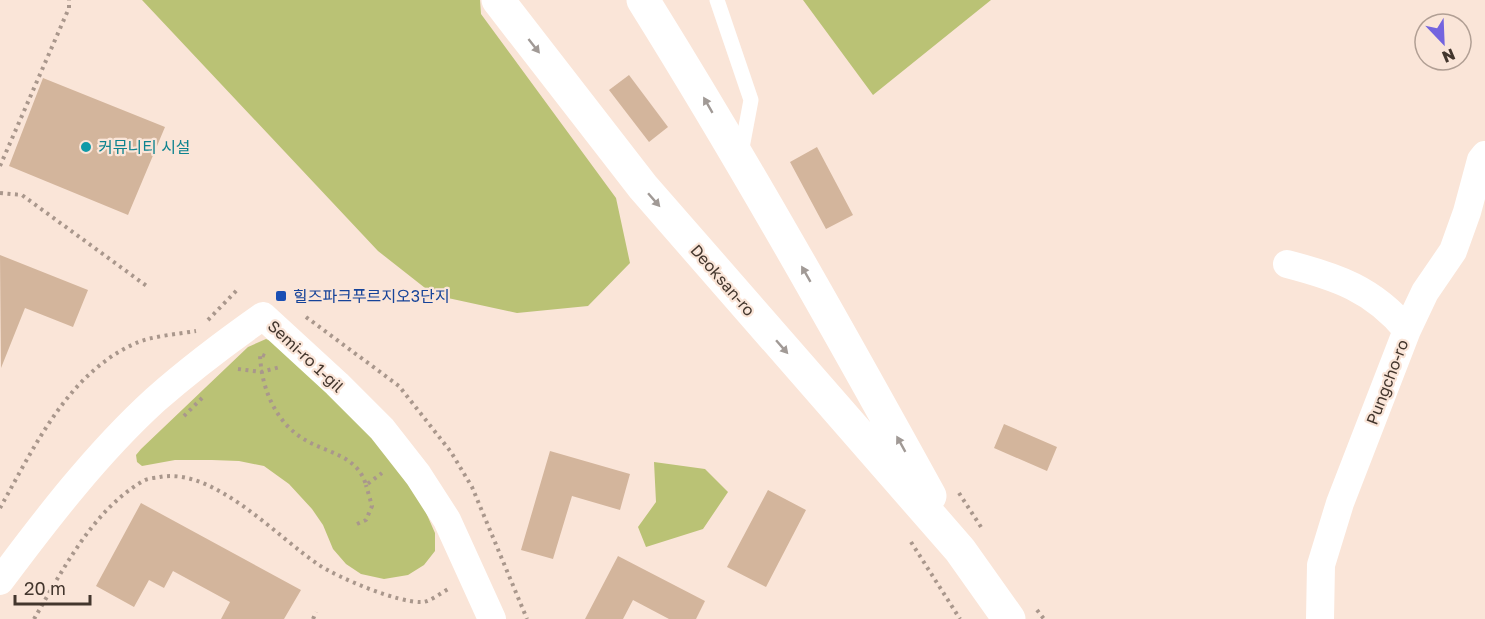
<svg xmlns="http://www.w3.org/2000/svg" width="1485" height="619" font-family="'Golos Text','Noto Sans KR',sans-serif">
	<rect width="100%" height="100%" fill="#fae5d8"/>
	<path fill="#bac275" d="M 142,0 L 480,0 L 481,14 L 616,198 L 630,263 L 588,306 L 517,313 L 434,295 L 378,251 Z
		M 803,0 L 991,0 L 873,95 Z
		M 266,339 L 288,348 L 353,415 L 417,492 L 435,533 L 435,551 L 424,565 L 408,575 L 384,579 L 361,574 L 346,564 L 333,549 L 323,525 L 312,509 L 289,484 L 264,466 L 239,461 L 212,460 L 175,460 L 142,466 L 137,462 L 136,455 L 141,449 L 248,347 Z
		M 654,462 L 705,469 L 728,492 L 703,529 L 646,547 L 638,527 L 656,502 Z"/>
	<path fill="#d3b59c" d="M 629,75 L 668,127 L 649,142 L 609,90 Z
		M 43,78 L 165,127 L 128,215 L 9,166 Z
		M 817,147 L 853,215 L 826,229 L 790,162 Z
		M 0,255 L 88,290 L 73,327 L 25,308 L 1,368 Z
		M 1004,424 L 1057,447 L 1047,471 L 994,448 Z
		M 550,451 L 630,474 L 620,510 L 572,496 L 553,559 L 521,550 Z
		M 768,490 L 806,510 L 766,587 L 727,567 Z
		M 141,503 L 301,590 L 284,619 L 221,619 L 230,602 L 173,571 L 164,588 L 149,580 L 134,607 L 96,586 Z
		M 618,556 L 705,601 L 696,619 L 669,619 L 633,600 L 623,619 L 585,619 Z"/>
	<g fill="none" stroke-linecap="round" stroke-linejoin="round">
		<path stroke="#a9978c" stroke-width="4" stroke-dasharray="3 4.5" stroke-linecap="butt" d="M 0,166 L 69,8 L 69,0
			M 0,193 L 22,195 L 148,287
			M 306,317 L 399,386 L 451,452 L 472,487 L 527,619
			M 208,320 L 238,289
			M 265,356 L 260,354 C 261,386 274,420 302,438 C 325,453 357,454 366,485 L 382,473
			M 238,369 L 261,372 L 280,367
			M 184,416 L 203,397
			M 959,493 L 981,527
			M 0,508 C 35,446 68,373 136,343 C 152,336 178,334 196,331
			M 357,524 L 366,520 L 372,506 L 366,485
			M 911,542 L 960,619
			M 1037,610 L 1044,619
			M 34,619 C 63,570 92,511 143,481 C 148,478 155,478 160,477 C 214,467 277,537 319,565 C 339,578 398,603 422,602 C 430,602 442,592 450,588
			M 313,619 L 316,612"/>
		<path stroke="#fff" stroke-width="15" d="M 717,0 L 751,100 L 741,153"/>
		<path stroke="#fff" stroke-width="28" d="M 1287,264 C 1337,277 1373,289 1407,330
			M 0,581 C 47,518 97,453 155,400 C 189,370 226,342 263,316 L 337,384 L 382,429 L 418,475 L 447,520 L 492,619
			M 1320,619 L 1321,565 L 1340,503 L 1407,330 L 1425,292 L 1453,251 L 1467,212 L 1481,160 L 1485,155"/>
		<path stroke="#fff" stroke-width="33" d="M 498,0 L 643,187 L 960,550 L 1009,619
			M 643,0 C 744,162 838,329 930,496"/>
	</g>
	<defs><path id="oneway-solid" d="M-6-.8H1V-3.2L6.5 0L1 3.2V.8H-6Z" transform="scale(1.5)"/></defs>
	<g fill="#a19a96">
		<use href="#oneway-solid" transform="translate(534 46) rotate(52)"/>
		<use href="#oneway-solid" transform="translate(708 105) rotate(-120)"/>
		<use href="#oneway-solid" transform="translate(654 200) rotate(49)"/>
		<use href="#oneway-solid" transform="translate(806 274) rotate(-120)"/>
		<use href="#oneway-solid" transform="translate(782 347) rotate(49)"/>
		<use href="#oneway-solid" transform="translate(901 444) rotate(-119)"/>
	</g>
	<circle fill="#0f9aa8" stroke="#fae5d8" stroke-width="2" cx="86" cy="147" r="6"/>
	<rect fill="#1a4fb4" stroke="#fae5d8" stroke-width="2" x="275" y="290" width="12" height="12" rx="3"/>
	<g text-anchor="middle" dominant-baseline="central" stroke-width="4.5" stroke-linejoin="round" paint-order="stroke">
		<g font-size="16" fill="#0d838f" stroke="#fae5d8" text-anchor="start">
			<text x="98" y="147">커뮤니티 시설</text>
		</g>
		<g font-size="16" fill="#43362d" stroke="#fae5d8">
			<text transform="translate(723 280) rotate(49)">Deoksan-ro</text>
			<text transform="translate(306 356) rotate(43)">Semi-ro 1-gil</text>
			<text transform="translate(1387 382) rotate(-69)">Pungcho-ro</text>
		</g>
		<g font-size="16" fill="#164399" stroke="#fae5d8" text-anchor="start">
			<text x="293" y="296">힐즈파크푸르지오3단지</text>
		</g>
	</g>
	<g transform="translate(1443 42) rotate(157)"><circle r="28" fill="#fae5d8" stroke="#b19f94" stroke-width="1.5"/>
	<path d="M0-4.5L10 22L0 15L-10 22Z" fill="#7364df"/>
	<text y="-9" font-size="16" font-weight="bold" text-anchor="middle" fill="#43362d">N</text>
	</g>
	<path d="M15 595v9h75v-9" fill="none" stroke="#43362d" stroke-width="3"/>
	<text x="24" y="595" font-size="18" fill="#43362d" stroke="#fae5d8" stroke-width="4.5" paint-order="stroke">20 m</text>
</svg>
